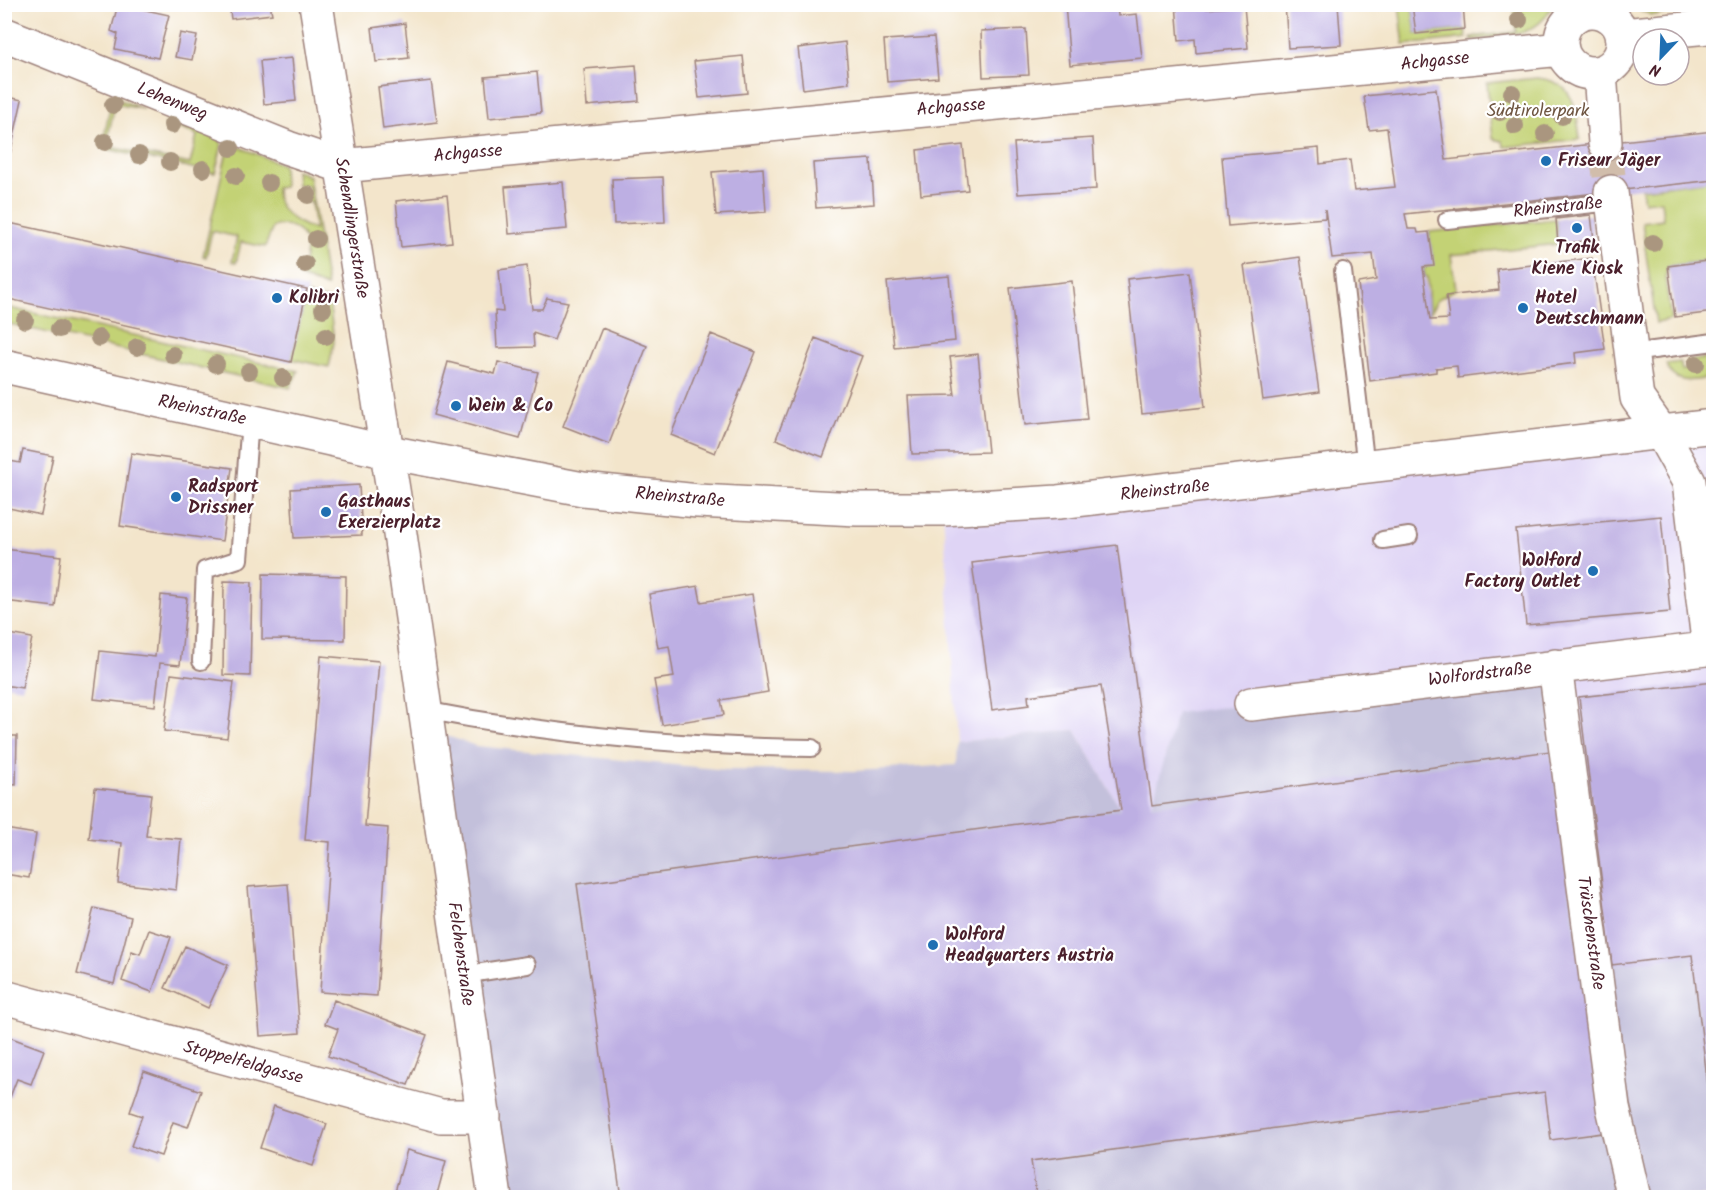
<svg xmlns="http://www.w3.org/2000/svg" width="1718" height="1202" font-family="Kalam,sans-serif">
	<rect width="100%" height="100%" fill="#fff"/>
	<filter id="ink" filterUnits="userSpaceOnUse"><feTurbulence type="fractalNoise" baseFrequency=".0167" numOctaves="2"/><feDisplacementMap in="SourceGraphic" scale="12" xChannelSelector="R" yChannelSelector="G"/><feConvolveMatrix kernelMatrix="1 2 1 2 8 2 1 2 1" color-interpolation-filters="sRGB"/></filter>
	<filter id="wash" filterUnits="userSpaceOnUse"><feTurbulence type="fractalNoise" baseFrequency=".008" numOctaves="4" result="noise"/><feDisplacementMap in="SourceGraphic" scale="24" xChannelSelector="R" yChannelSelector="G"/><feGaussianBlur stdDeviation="1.35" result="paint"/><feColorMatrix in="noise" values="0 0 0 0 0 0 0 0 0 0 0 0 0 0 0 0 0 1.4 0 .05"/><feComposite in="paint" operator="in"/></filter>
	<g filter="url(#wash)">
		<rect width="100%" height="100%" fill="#f3e5cb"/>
		<path fill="#dfd4f5" d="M 1713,426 L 1713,952 L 1595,968 L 1152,806 L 1121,810 L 1075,730 L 957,742 L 943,509 Z"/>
		<path fill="#c3c0db" d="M 1555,666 L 1595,967 L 1713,952 L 1713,1197 L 495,1197 L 427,729 L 476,746 L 727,770 L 854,771 L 956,765 L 957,742 L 1075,730 L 1121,810 L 1152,805 L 1177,713 Z"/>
		<path fill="#c3d274" stroke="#867850" stroke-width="1.5" d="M 1399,5 L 1412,5 L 1416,34 L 1465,29 L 1467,38 L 1404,45 Z
			M 1513,5 L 1552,5 C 1539,38 1502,37 1472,40 L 1471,37 L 1516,32 Z
			M 1626,5 L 1692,5 L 1693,12 L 1652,15 Z
			M 1537,78 C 1575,81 1576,109 1580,139 L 1505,147 L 1502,141 L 1493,139 L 1487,83 Z
			M 112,97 L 143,109 L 115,104 L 106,146 L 190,164 L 197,135 L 166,123 L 172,121 L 220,140 L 222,145 L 215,173 L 102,148 Z
			M 232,144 L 283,165 L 284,187 L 276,188 C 275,211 296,223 315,230 L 311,201 L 305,201 L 303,193 L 309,192 L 308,185 L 297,185 L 296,170 L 309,176 L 327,287 L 300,277 C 302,268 307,254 306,245 C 303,229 287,221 273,227 L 265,247 L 241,242 L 236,263 L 232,262 L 237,237 L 212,231 L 206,257 L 203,256 L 228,147 Z
			M 1713,180 L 1713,260 L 1668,266 L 1665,278 L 1671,320 L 1656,323 L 1645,247 L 1647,243 L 1645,243 L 1642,222 L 1663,219 L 1661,200 L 1644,202 L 1642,189 Z
			M 1556,219 L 1558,244 L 1451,255 L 1456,289 L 1438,299 L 1429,314 L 1427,277 L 1425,277 L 1423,267 L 1433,265 L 1429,232 Z
			M 306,294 L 329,300 L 334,342 L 329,367 L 291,359 Z
			M 5,307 L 298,371 L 290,388 L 5,323 Z
			M 1713,357 L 1713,378 C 1694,380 1673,387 1666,364 L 1680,362 L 1682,370 L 1691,369 L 1690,361 Z"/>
		<g id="blocks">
			<path fill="#bdafe3" d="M 118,4 L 169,15 L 158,58 L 115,49 L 118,34 L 111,31 Z
				M 229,4 L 270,4 L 272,14 L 231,19 Z
				M 1065,4 L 1117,4 L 1118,16 L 1137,14 L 1142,58 L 1070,65 Z
				M 1176,4 L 1206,4 L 1207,9 L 1244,6 L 1248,48 L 1196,53 L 1195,39 L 1179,41 Z
				M 1285,4 L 1338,4 L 1341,45 L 1288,48 Z
				M 1412,4 L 1463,4 L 1465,29 L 1416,34 Z
				M 1705,4 L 1714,4 L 1714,66 L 1712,66 Z
				M 405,23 L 409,58 L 376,62 L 372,28 Z
				M 1026,29 L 1029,75 L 983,77 L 981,31 Z
				M 180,33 L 197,36 L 192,60 L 175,57 Z
				M 934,37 L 938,78 L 887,82 L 884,40 Z
				M 845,42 L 849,83 L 803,89 L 798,48 Z
				M 743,56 L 747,93 L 699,98 L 694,61 Z
				M 292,58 L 296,101 L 264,104 L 260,61 Z
				M 636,65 L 639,101 L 587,106 L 584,69 Z
				M 537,72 L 541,113 L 489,118 L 485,77 Z
				M 431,81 L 437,122 L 383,129 L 378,87 Z
				M 1436,89 L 1446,160 L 1714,131 L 1714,180 L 1405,214 L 1408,229 L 1417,229 L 1418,233 L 1429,232 L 1434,266 L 1423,267 L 1430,320 L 1449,319 L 1446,296 L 1499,290 L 1497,269 L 1592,258 L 1605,349 L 1575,353 L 1576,363 L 1458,378 L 1457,366 L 1436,368 L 1436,372 L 1370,381 L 1358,283 L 1376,280 L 1373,254 L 1332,258 L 1325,209 L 1325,218 L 1228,226 L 1222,157 L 1319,148 L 1320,164 L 1350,160 L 1354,191 L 1395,187 L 1387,128 L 1369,130 L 1364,96 Z
				M 4,96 L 22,100 L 5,177 L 4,177 Z
				M 1093,138 L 1096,189 L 1018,194 L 1014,143 Z
				M 963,145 L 968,190 L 921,195 L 917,150 Z
				M 871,159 L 874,204 L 816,208 L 813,163 Z
				M 763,168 L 766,212 L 716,215 L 712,172 Z
				M 663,177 L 665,222 L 614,224 L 612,179 Z
				M 563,182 L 567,229 L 509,234 L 505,187 Z
				M 447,195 L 452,242 L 401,247 L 396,201 Z
				M 1591,215 L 1594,240 L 1558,244 L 1556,219 Z
				M 5,222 L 307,289 L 291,362 L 4,298 Z
				M 1300,257 L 1319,392 L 1263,400 L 1244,265 Z
				M 1714,260 L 1714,312 L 1675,317 L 1668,266 Z
				M 527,266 L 532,309 L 542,309 L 547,298 L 568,302 L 554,340 L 533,333 L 534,347 L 497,348 L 495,311 L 503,312 L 499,270 Z
				M 1190,272 L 1205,407 L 1142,414 L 1127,279 Z
				M 949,276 L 955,341 L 894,347 L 887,282 Z
				M 1072,281 L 1087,419 L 1025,425 L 1010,288 Z
				M 602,328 L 647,346 L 609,444 L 563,426 Z
				M 711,334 L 756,352 L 715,453 L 671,435 Z
				M 815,338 L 862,356 L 823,457 L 776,439 Z
				M 978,354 L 988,452 L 912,454 L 908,396 L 955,395 L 950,357 Z
				M 448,362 L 495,374 L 498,362 L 538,372 L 520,439 L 433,415 Z
				M 23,450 L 53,456 L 41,515 L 4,507 L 4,460 L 20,463 Z
				M 131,453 L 232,468 L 222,541 L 120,526 Z
				M 359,485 L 362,535 L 294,538 L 291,489 Z
				M 1661,516 L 1670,612 L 1526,625 L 1516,530 Z
				M 1117,545 L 1152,806 L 1550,751 L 1602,1133 L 1551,1140 L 1545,1092 L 1031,1161 L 1036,1193 L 1049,1191 L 1050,1198 L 621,1198 L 577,884 L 1121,810 L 1101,686 L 1028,696 L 1029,705 L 992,710 L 972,563 Z
				M 4,549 L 61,556 L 55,607 L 4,601 Z
				M 263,574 L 346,576 L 345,640 L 262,639 Z
				M 224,581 L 252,582 L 250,676 L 223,675 Z
				M 698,586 L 701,602 L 752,594 L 768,692 L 721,700 L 724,715 L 662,725 L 654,680 L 674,677 L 669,646 L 658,648 L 649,594 Z
				M 161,595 L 187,598 L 180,665 L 160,663 L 155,706 L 94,699 L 100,651 L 155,657 Z
				M 4,633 L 32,638 L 22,688 L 4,685 Z
				M 321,656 L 379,661 L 365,826 L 388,828 L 377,996 L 320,992 L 330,842 L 305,840 Z
				M 171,674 L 234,682 L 227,738 L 164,731 Z
				M 1714,682 L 1714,1119 L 1712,1119 L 1692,955 L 1612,965 L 1579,697 Z
				M 4,736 L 17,736 L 16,785 L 4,784 Z
				M 95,788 L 151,794 L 146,836 L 181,839 L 176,890 L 118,883 L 122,843 L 89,839 Z
				M 5,829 L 36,834 L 29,878 L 5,874 Z
				M 288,884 L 300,1033 L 260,1036 L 248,887 Z
				M 94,908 L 131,917 L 114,984 L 77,974 Z
				M 149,930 L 171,937 L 152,992 L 122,981 L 132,951 L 140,954 Z
				M 185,946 L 228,965 L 208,1008 L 165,988 Z
				M 334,1000 L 427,1035 L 408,1085 L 328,1056 L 338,1029 L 325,1024 Z
				M 9,1037 L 44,1050 L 31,1084 L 17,1079 L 10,1097 L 4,1095 L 4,1048 Z
				M 144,1071 L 201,1091 L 188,1127 L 173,1122 L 161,1156 L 131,1146 L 142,1116 L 130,1112 Z
				M 274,1106 L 327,1124 L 313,1166 L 260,1148 Z
				M 407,1150 L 446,1161 L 436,1198 L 393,1198 Z"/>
		</g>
	</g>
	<g filter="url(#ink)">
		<use href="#blocks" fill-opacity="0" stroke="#9e827b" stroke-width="1.5"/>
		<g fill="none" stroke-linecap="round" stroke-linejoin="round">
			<path stroke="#d1bdab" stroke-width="33" stroke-dasharray="33 16" stroke-linecap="butt" d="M 1605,143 L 1611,192"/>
			<g stroke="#9e827b" stroke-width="20">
				<path id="lane" d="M 1447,220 L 1612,202
					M 1343,271 L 1366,468
					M 1631,353 L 1714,342
					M 1383,540 L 1409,536
					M 201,661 L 205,570 L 239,559 L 250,421
					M 424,710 C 552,735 682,747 812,748
					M 463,975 L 527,965"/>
			</g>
			<g stroke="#9e827b" stroke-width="36">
				<path id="street" d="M 316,4 L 400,534 L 495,1198
					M1561 42a31 31 0 1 1 62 0a31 31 0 1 1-62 0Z
					M 4,34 L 288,148 L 341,166 L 1562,49
					M 1622,35 L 1708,27
					M 1600,72 L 1605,143
					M 1611,192 L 1637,398 L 1661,432 L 1689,482 L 1709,649
					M 1555,666 L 1613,1107 L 1634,1198
					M 1251,704 L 1714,648
					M 4,997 L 441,1116 L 484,1116"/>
			</g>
			<g stroke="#9e827b" stroke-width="36">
				<path id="primary" d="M 4,366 L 388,452 L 583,489 L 698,501 L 857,509 L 943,509 L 1058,502 L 1714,426"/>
			</g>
			<use href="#lane" stroke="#fff" stroke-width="16"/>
			<use href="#street" stroke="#fff" stroke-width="33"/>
			<use href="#primary" stroke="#fff" stroke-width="33"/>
		</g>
		<g fill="#aa967f">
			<circle cx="1519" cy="20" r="9"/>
			<circle cx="1512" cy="93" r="9"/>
			<circle cx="113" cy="105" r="9"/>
			<circle cx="1500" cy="112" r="9"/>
			<circle cx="1562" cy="116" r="9"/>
			<circle cx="172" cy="125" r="9"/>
			<circle cx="1515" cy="126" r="9"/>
			<circle cx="1545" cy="134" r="9"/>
			<circle cx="105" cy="142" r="9"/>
			<circle cx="231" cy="148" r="9"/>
			<circle cx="139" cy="155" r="9"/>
			<circle cx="170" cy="162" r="9"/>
			<circle cx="203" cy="169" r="9"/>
			<circle cx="236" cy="176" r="9"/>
			<circle cx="269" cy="183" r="9"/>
			<circle cx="308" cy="195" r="9"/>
			<circle cx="316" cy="239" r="9"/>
			<circle cx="1653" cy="243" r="9"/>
			<circle cx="305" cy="264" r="9"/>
			<circle cx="323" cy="309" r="9"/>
			<circle cx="25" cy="320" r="9"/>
			<circle cx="59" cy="329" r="9"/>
			<circle cx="326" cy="336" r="9"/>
			<circle cx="99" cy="338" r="9"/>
			<circle cx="137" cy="347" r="9"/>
			<circle cx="173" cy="355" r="9"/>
			<circle cx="216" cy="364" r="9"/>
			<circle cx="1696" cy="364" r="9"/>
			<circle cx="249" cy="371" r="9"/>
			<circle cx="283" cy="378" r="9"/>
		</g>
	</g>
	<g fill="#1f6fb2" stroke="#fff" stroke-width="2">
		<circle cx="1546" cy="161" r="6"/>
		<circle cx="1577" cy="228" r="6"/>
		<circle cx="277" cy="298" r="6"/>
		<circle cx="1523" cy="308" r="6"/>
		<circle cx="456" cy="406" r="6"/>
		<circle cx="176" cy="497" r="6"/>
		<circle cx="326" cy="512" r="6"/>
		<circle cx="1593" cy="571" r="6"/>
		<circle cx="933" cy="945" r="6"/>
	</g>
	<g text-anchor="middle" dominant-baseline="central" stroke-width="4.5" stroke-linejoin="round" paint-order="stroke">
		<g font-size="18" fill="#4a1f2b" stroke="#fff">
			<text transform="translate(1435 62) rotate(-6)">Achgasse</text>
			<text transform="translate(172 102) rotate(22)">Lehenweg</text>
			<text transform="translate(951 108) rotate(-5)">Achgasse</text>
			<text transform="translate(468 154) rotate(-5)">Achgasse</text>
			<text transform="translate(1558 208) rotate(-6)">Rheinstraße</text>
			<text transform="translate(351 228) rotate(81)">Schendlingerstraße</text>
			<text transform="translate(202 411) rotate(12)">Rheinstraße</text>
			<text transform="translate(1165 491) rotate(-6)">Rheinstraße</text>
			<text transform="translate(680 498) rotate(5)">Rheinstraße</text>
			<text transform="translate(1480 675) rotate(-7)">Wolfordstraße</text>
			<text transform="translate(1590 933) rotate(82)">Trüschenstraße</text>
			<text transform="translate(460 954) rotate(82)">Felchenstraße</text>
			<text transform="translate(243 1063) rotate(15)">Stoppelfeldgasse</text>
		</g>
		<g font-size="18" fill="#6e5541" stroke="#fff">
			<text x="1538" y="111">Südtirolerpark</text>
		</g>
		<g font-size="18" font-weight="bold" fill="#4a1f2b" stroke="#fff" text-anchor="start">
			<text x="1558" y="161">Friseur Jäger</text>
			<text x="1577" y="248" text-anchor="middle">Trafik<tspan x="1577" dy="21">Kiene Kiosk</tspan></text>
			<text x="289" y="298">Kolibri</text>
			<text x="1535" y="298">Hotel<tspan x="1535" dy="21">Deutschmann</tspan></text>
			<text x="468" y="406">Wein &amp; Co</text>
			<text x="188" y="487">Radsport<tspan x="188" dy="21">Drissner</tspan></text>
			<text x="338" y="502">Gasthaus<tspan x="338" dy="21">Exerzierplatz</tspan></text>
			<text x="1581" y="561" text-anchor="end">Wolford<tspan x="1581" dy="21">Factory Outlet</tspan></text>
			<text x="945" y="935">Wolford<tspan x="945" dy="21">Headquarters Austria</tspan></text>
		</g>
	</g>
	<rect width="1718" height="1202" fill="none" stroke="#fff" stroke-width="24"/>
	<g transform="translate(1661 57) rotate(203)"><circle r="28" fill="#ffffff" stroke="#b7a5aa" stroke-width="1.5"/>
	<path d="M0-4.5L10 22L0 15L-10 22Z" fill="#1f6fb2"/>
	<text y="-9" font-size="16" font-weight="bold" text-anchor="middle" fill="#4a1f2b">N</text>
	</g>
</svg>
